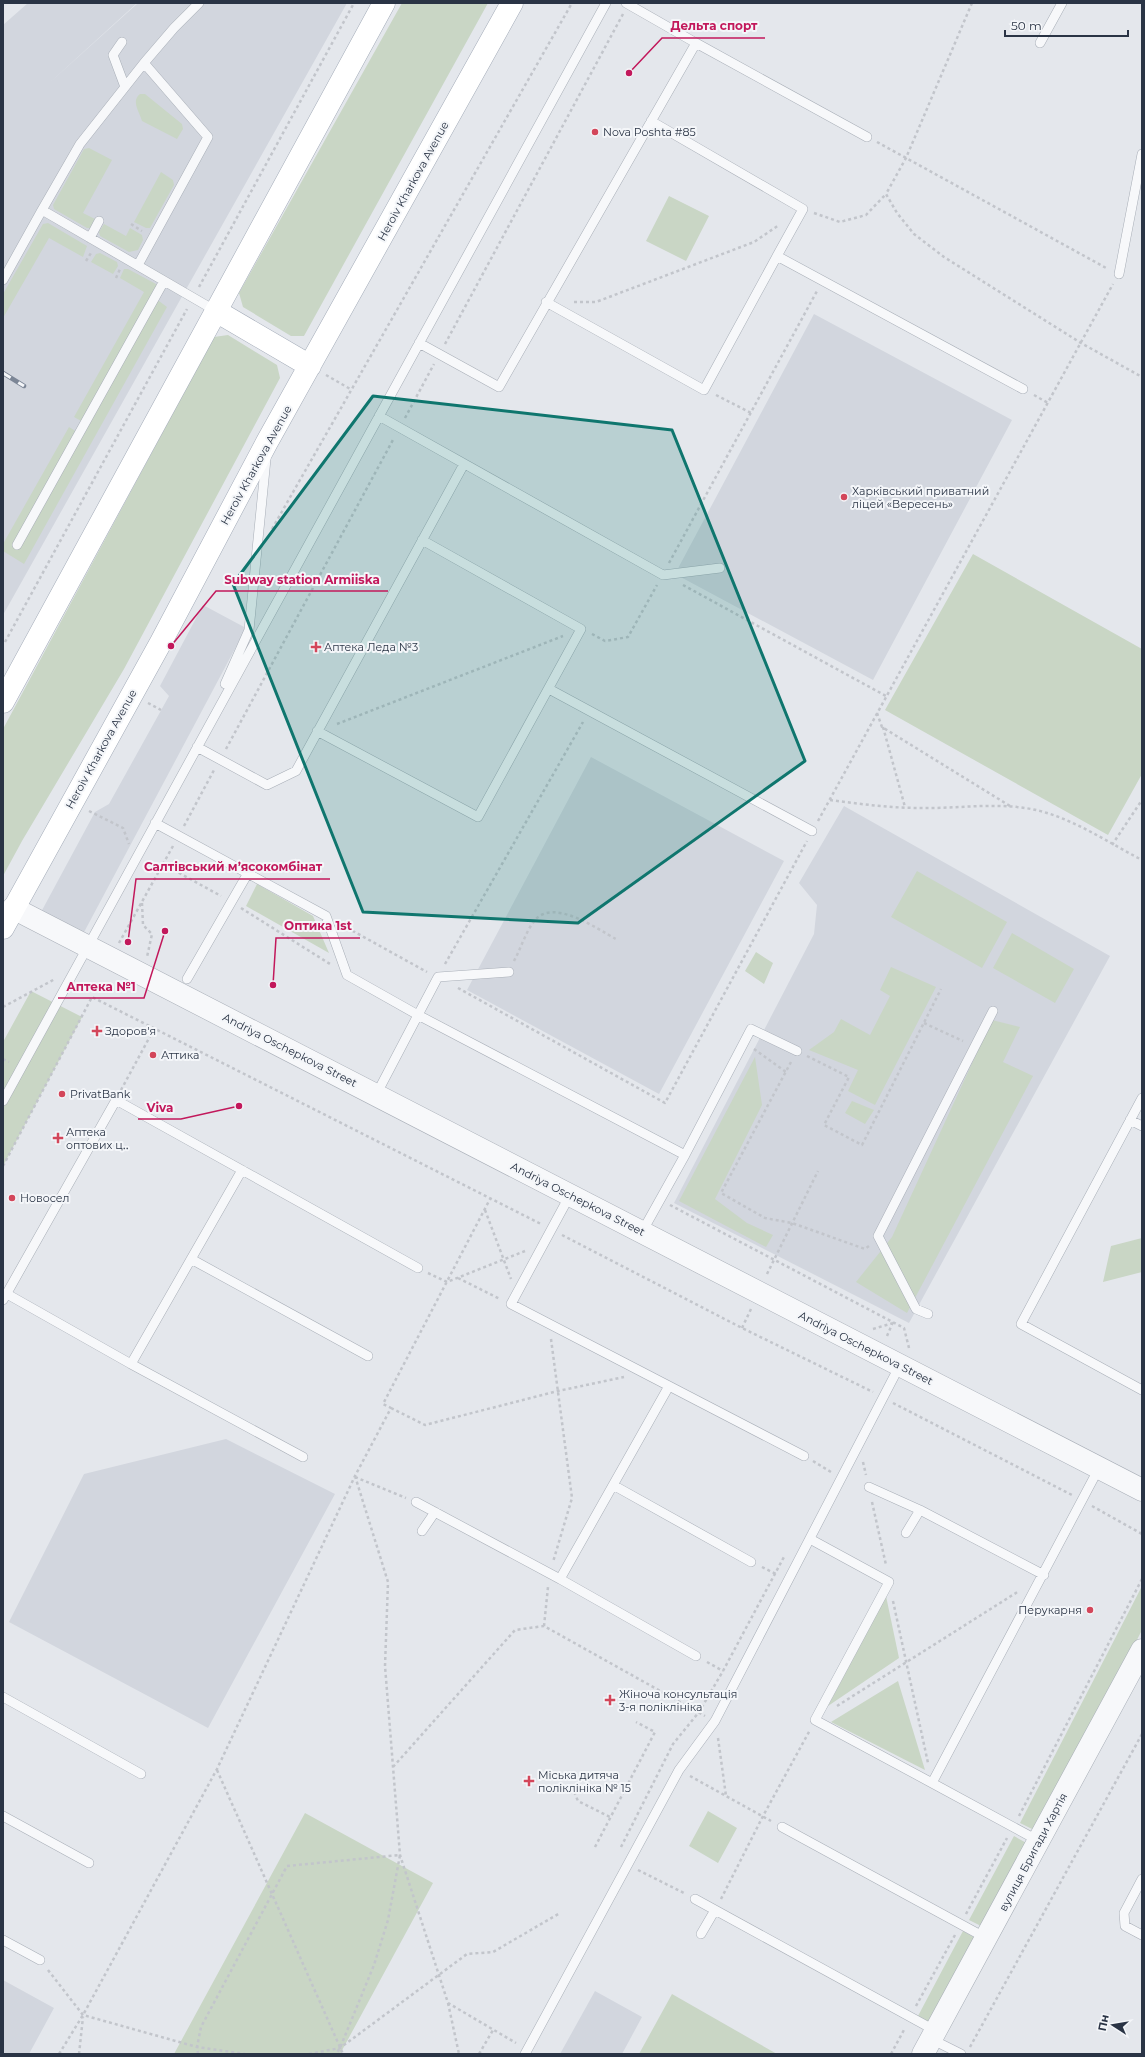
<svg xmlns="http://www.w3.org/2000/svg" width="1145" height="2057" font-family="Montserrat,sans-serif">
	<rect width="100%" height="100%" fill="#e4e7ec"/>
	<path fill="#d2d6de" d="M 28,3 L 137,3 L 46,86 L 138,3 L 347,3 L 3,615 L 3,25 Z
		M 814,314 L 1012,420 L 873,680 L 675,574 Z
		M 203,605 L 246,628 L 82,936 L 40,914 L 95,812 L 109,804 L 169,696 L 160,686 Z
		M 591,757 L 784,861 L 659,1094 L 467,990 Z
		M 844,806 L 1110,956 L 909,1323 L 674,1203 L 814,934 L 817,905 L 799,883 Z
		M 226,1439 L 335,1494 L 208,1728 L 9,1622 L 84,1474 Z
		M 3,1980 L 54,2008 L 29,2054 L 3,2054 Z
		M 595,1991 L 642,2017 L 622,2054 L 560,2054 Z"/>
	<path fill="#c9d6c5" d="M 402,3 L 488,3 L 304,336 L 291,336 L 243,307 L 239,293 Z
		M 140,94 L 145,94 L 182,124 L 183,129 L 177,139 L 142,121 C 139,111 131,101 140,94 Z
		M 89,148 L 112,160 L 83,213 L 95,219 L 90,228 L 87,228 L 54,209 L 53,205 L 84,149 Z
		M 161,172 L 173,180 L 174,185 L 150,228 L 146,228 L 134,222 Z
		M 669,196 L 709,216 L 686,261 L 646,241 Z
		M 48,223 L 87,246 L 83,257 L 49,238 L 3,318 L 3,294 L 43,224 Z
		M 104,224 L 126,236 L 130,228 L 142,235 L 143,240 L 138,250 L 129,252 L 100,236 L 99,232 Z
		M 100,253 L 117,262 L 118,266 L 113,274 L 91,262 L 96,254 Z
		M 124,269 L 128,269 L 156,284 L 157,289 L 83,422 L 74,417 L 144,292 L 120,278 Z
		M 159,301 L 167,307 L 24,564 L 3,551 L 3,544 L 69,427 L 77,432 L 155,302 Z
		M 228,335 L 277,365 L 280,378 L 124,669 L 22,841 L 3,876 L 3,729 L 214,337 Z
		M 973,554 L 1142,649 L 1142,774 L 1108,835 L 885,710 Z
		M 917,871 L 1007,922 L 982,968 L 891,917 Z
		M 257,884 L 313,916 L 329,953 L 246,906 Z
		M 1012,933 L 1074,969 L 1055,1003 L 993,968 Z
		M 756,952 L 773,963 L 764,984 L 745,971 Z
		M 891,967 L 936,987 L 875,1105 L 848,1091 L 858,1070 L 809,1050 L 834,1032 L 841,1019 L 870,1035 L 890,996 L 880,990 Z
		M 31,991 L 82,1017 L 3,1166 L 3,1042 Z
		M 992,1020 L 1020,1027 L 1003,1062 L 1033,1076 L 907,1313 L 856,1282 L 892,1237 Z
		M 755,1057 L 762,1105 L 715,1199 L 747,1223 L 773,1235 L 766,1247 L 679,1201 Z
		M 852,1101 L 874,1110 L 865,1124 L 845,1113 Z
		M 1142,1238 L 1142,1272 L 1103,1282 L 1111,1246 Z
		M 1142,1586 L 1142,1630 L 1038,1832 L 1020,1823 Z
		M 886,1596 L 899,1658 L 828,1706 Z
		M 898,1681 L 925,1770 L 831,1722 Z
		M 708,1811 L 737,1828 L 718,1863 L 689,1846 Z
		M 305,1813 L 433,1883 L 340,2054 L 174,2054 Z
		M 1014,1836 L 1030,1845 L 985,1928 L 969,1920 Z
		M 963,1931 L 979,1940 L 934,2025 L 918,2016 Z
		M 672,1994 L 777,2054 L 639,2054 Z"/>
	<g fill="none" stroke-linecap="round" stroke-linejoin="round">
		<g stroke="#a8aeb7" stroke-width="10">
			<path id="service" d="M 122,42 L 113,55 L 125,87
				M 696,43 L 867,137
				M 1040,43 L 1062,3
				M 144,63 L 174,28 L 199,3
				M 651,121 L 803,209 L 777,256 L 1023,389
				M 42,210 L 80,144 L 144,63 L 208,137 L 138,265
				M 90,238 L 99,221
				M 1119,274 L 1142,154
				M 3,280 L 42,210 L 216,311
				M 546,302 L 704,390 L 777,256
				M 419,343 L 499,387 L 696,43 L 626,3
				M 379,416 L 663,575 L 720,568
				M 17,545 L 164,281
				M 225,684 L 249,630 L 266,459
				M 549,689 L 812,831
				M 317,731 L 478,817 L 581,629 L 422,540
				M 197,747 L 267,785 L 296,771 L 464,464
				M 155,823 L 326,916 L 347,975 L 418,1015 L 376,1095
				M 509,972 L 438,977 L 418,1015 L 685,1155 L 642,1232
				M 187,979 L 248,873
				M 1142,1098 L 1021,1324 L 1142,1390
				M 3,1101 L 606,3
				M 1130,1120 L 1142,1126
				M 685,1155 L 751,1029 L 797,1051
				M 570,1195 L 511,1304 L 804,1456
				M 191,1259 L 368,1356
				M 7,1294 L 131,1364 L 242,1170
				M 3,1300 L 116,1100 L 418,1268
				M 928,1314 L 916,1309 L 878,1236 L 993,1011
				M 131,1364 L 303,1457
				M 613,1485 L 751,1562
				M 869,1487 L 920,1510 L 1044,1575
				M 416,1502 L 560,1579 L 669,1386
				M 422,1531 L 435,1512
				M 906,1533 L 920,1510
				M 810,1539 L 889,1582 L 815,1720 L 932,1783
				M 560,1579 L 696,1656
				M 3,1697 L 141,1774
				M 3,1816 L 89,1863
				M 782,1827 L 986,1938
				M 1039,1841 L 932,1783 L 1099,1468
				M 1142,1879 L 1124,1913 L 1125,1926 L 1142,1935
				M 695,1899 L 936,2031
				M 701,1934 L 715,1910
				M 3,1940 L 40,1960
				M 931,2039 L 961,2054
				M 525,2054 L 679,1770 L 715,1721 L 900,1365"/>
		</g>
		<g stroke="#a8aeb7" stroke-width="23">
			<path id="tertiary" d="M 13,908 L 1142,1490
				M 923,2054 L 1142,1650"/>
		</g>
		<g stroke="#a3abb8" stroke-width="23">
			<path id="primary" d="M 216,311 L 310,366
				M 3,702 L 384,3
				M 3,928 L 161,642 L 267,442 L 512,3"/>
		</g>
		<path stroke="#c2c5cb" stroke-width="2.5" stroke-dasharray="3 3" stroke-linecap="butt" d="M 972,3 L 906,158 L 886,194 L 897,213 L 914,234 L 944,257 L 1081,343 L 1142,377
			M 877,142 L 1108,269
			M 814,213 L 840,222 L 866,215 L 886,194
			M 131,224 L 142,231
			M 86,261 L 91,253
			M 116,278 L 120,269
			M 199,287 L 354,3
			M 574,302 L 596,302 L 754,242 L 779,225
			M 445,344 L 623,14
			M 326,375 L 352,390
			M 716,395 L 751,413
			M 1034,395 L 1048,403
			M 405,418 L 434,364
			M 272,529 L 572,3
			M 669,563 L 817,291
			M 683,585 L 886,696
			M 592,634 L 605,641 L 628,637 L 657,585
			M 5,642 L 187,309
			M 148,703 L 161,710
			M 877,713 L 882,727 L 1010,806
			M 337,724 L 563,636
			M 883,727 L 905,807
			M 226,749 L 394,438
			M 830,800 C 860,804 890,808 920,808 C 962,809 1006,800 1047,813 C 1080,823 1111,844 1142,860
			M 89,811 L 123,828 L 129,844
			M 818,821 L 1113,284
			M 184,826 L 214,770
			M 1112,845 L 1142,800
			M 163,864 L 221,896
			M 142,903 L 143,925 L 152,934 L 147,957
			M 241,908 L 330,964
			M 342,925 L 427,972
			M 119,943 L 173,846
			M 514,961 C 521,948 526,931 535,920 C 554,898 597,929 616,939
			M 445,964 L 583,722
			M 458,988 L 665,1103 L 807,841
			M 3,1007 L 55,979
			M 924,1023 L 963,1041
			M 754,1049 L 786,1072
			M 807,1056 L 849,1077 L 824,1125 L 862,1145 L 941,989
			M 3,1059 L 9,1062
			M 791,1062 L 721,1193 L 765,1218 L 792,1223 L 865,1249 L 869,1246
			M 121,1090 L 154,1029
			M 3,1166 L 92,997 L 541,1224
			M 670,1205 L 904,1328 L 909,1348
			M 485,1210 L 511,1279
			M 562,1235 L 742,1328 L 873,1392
			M 428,1273 L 447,1282 L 525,1251
			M 767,1274 L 818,1171
			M 458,1278 L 500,1299
			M 742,1328 L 751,1309
			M 873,1329 L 893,1323
			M 887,1336 L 893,1322
			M 551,1339 L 572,1498 L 553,1562
			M 893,1403 L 1072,1495
			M 391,1408 L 425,1425 L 558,1391 L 624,1377
			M 813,1461 L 831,1472
			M 863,1462 L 866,1475
			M 355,1476 L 388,1582 L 385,1666 L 400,1855 L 448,2003 L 516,2043
			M 355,1477 L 406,1498
			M 872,1502 L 886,1565
			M 1092,1506 L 1142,1534
			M 762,1567 L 776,1574
			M 893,1601 L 928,1763
			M 544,1626 L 548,1587
			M 707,1662 L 723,1671
			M 837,1706 L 1019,1591
			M 718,1738 L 726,1796
			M 393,1767 L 515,1630 L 544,1626 L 705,1716
			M 217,1770 L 343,2054
			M 690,1776 L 771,1821
			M 579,1787 L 575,1794 L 578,1801 L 610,1817
			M 1019,1816 L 1142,1579
			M 595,1847 L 655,1732 L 636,1722
			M 621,1847 L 673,1744 L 699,1712 L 723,1671 L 785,1555
			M 638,1870 L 686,1894
			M 721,1899 L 763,1816 L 810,1730
			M 966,1914 L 1007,1838
			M 48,1970 L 83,2015 L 197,2047 L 245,2054
			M 448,2003 L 459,2054
			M 916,2006 L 955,1935
			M 970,2047 L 1142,1734
			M 59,2054 L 83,2015 L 217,1769 L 355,1476 L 391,1408 L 383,1404 L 490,1199
			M 79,2054 L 83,2017
			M 198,2054 L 197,2047 L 201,2027 L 287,1866 L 400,1855 L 388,1920 L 374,1965 L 340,2048 L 336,2054
			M 309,2054 L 340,2048 L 467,1954 L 493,1952 L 560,1913
			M 479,2054 L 493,2030
			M 891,2054 L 905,2028"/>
		<use href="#service" stroke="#f7f8fa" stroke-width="9"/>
		<use href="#tertiary" stroke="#f7f8fa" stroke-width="22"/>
		<use href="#primary" stroke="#fff" stroke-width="22"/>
		<g stroke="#7c8696" stroke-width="4.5">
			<path id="rail" d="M 3,373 L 24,386"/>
		</g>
		<use href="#rail" stroke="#f4f6f9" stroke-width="3" stroke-dasharray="9" stroke-linecap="butt"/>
	</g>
	<path fill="#0f766e" fill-opacity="0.2" stroke="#0f766e" stroke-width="3" stroke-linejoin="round" d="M 373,396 L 672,430 L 805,761 L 578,923 L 363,912 L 233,584 Z"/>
	<g fill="#d3465a" stroke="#f4f6f9" stroke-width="1.5">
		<circle cx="595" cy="132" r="4"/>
		<circle cx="844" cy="497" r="4"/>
		<path d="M314 641h4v4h4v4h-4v4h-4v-4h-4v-4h4z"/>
		<path d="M95 1025h4v4h4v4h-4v4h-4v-4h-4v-4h4z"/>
		<circle cx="153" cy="1055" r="4"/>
		<circle cx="62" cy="1094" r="4"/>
		<path d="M56 1132h4v4h4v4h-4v4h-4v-4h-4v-4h4z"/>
		<circle cx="12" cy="1198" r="4"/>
		<circle cx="1090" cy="1610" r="4"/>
		<path d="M608 1694h4v4h4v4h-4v4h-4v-4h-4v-4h4z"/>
		<path d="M527 1775h4v4h4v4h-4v4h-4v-4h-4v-4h4z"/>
	</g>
	<g text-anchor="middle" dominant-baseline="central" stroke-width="4" stroke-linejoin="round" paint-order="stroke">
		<g font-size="11" fill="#2a3445" stroke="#f4f6f9" text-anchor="start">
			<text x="603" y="132">Nova Poshta #85</text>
			<text x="852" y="491">Харківський приватний<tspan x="852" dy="13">ліцей «Вересень»</tspan></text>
			<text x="324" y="647">Аптека Леда №3</text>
			<text x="105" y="1031">Здоров'я</text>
			<text x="161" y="1055">Аттика</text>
			<text x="70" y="1094">PrivatBank</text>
			<text x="66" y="1132">Аптека<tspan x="66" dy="13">оптових ц‥</tspan></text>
			<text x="20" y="1198">Новосел</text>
			<text x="1082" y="1610" text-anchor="end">Перукарня</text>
			<text x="619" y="1694">Жіноча консультація<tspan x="619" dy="13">3-я поліклініка</tspan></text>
			<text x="538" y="1775">Міська дитяча<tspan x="538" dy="13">поліклініка № 15</tspan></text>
		</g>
		<g font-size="11" fill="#2a3445" stroke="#f4f6f9">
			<text transform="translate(413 181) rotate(-61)">Heroiv Kharkova Avenue</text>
			<text transform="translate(256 465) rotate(-61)">Heroiv Kharkova Avenue</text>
			<text transform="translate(101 749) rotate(-61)">Heroiv Kharkova Avenue</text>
			<text transform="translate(290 1050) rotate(27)">Andriya Oschepkova Street</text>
			<text transform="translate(578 1199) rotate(27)">Andriya Oschepkova Street</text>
			<text transform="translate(866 1348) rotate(27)">Andriya Oschepkova Street</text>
			<text transform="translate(1033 1852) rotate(-62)">вулиця Бригади Хартія</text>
		</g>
	</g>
	<path fill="none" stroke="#c2185b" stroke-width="1.5" d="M629 73L662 38H765M171 646L216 591H388M128 942L136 879H330M273 985L276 938H360M165 931L144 998H58M239 1106L181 1119H138"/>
	<g fill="#c2185b" stroke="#f4f6f9" stroke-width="1.5">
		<circle cx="629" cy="73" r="4"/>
		<circle cx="171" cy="646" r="4"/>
		<circle cx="128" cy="942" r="4"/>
		<circle cx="273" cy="985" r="4"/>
		<circle cx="165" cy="931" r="4"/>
		<circle cx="239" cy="1106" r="4"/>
	</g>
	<g font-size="12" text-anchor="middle" font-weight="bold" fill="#c2185b" stroke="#f4f6f9" stroke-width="4" stroke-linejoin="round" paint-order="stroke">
		<text x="714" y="30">Дельта спорт</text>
		<text x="302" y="584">Subway station Armiiska</text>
		<text x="233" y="871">Салтівський мʼясокомбінат</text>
		<text x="318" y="930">Оптика 1st</text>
		<text x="101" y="991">Аптека №1</text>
		<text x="160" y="1112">Viva</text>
	</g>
	<rect width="1145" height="2057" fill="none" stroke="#2a3445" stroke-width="8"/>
	<g transform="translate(1113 2025) rotate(282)" stroke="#f4f6f9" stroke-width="3" paint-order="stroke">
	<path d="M0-3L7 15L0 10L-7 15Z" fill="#2a3445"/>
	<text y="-6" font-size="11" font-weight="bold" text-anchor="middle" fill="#2a3445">Пн</text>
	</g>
	<path d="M1005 30v6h123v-6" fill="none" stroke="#2a3445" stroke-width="2"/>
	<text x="1011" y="30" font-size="12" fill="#2a3445" stroke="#f4f6f9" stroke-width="3" paint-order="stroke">50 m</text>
</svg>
